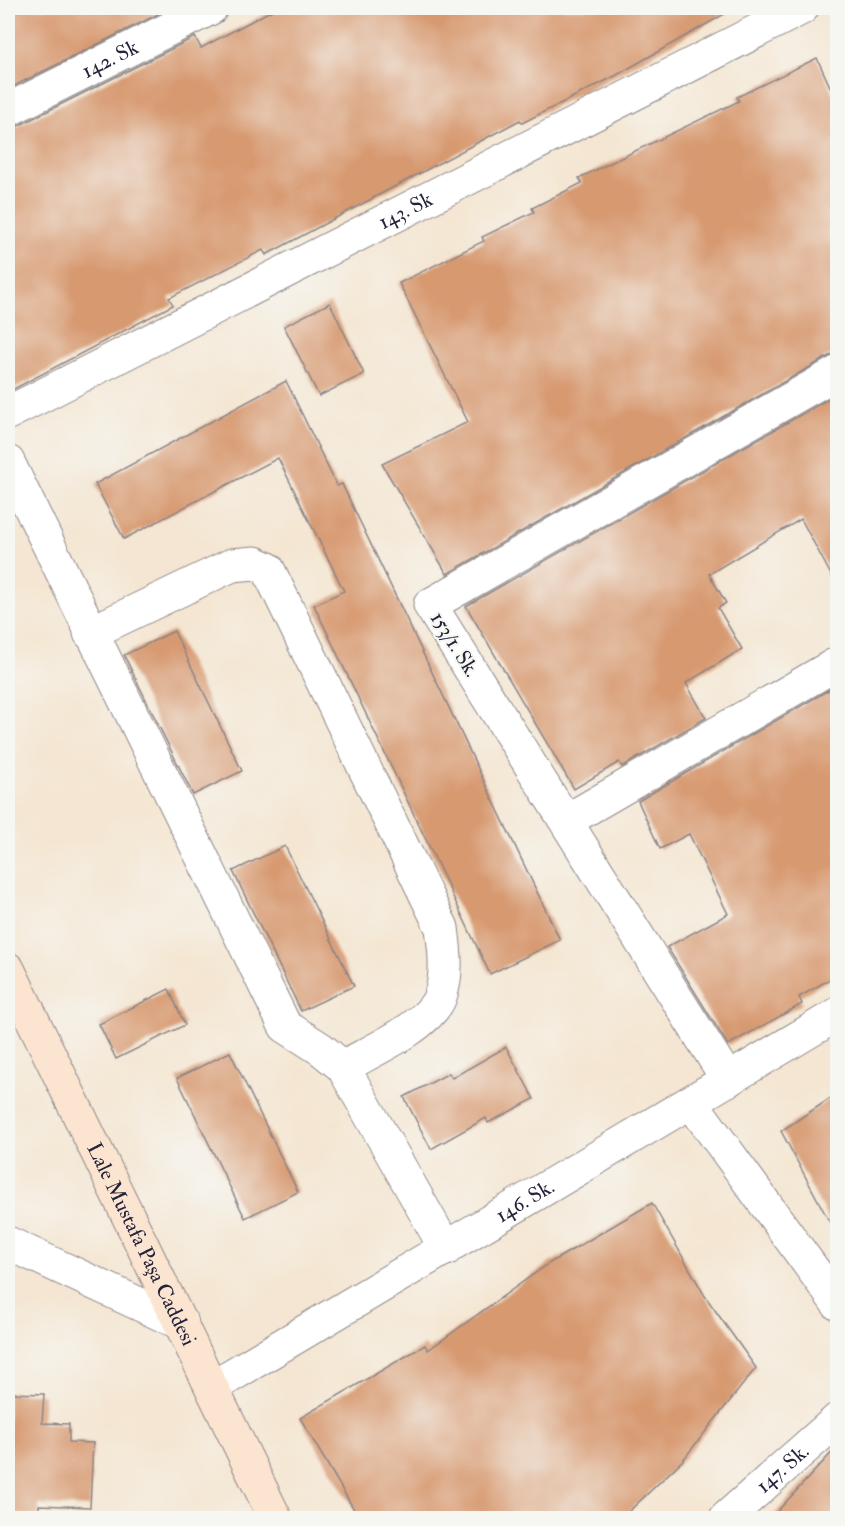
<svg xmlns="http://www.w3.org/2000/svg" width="845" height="1526" font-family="'IM FELL Double Pica',serif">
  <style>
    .building { fill: #d79970 }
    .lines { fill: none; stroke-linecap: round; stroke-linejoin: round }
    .street-casing { stroke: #8b8486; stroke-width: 35 }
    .secondary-casing { stroke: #8b8486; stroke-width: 35 }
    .street { stroke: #fff; stroke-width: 33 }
    .secondary { stroke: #fce5d0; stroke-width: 33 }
    .labels { text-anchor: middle; stroke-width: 4.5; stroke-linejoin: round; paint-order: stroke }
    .street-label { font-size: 21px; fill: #22223b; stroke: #f6f6f2 }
  </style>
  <rect width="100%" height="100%" fill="#f6f6f2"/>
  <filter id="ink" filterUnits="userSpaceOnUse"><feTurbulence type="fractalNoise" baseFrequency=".0167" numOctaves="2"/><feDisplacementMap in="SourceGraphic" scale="12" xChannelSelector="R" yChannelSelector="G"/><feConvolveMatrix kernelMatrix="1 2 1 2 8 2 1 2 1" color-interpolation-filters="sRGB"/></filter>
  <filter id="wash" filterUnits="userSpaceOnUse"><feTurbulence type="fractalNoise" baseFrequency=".008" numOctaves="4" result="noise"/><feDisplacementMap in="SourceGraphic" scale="24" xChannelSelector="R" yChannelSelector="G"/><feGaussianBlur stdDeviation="1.35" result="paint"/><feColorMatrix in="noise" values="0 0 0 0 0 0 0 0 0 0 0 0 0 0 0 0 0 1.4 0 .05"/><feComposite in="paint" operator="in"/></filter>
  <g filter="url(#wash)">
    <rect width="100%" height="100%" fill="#f4e6d2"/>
    <g id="blocks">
      <g class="building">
        <path d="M 8,8 L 170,8 L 8,89 Z"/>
        <path d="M 276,8 L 735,8 L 615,76 L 522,123 L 520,120 L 266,255 L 263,250 L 169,298 L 173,305 L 8,392 L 8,129 L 16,127 L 195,37 L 201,48 Z"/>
        <path d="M 817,58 L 837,102 L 837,353 L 829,356 L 447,574 L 382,464 L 468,422 L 399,283 L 484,241 L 482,237 L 534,212 L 532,208 L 582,183 L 579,178 L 739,101 L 737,97 Z"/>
        <path d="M 330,303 L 364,374 L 319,396 L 284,326 Z"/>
        <path d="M 286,381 L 337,486 L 342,484 L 560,940 L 490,974 L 314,605 L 344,591 L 278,458 L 124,539 L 95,484 Z"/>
        <path d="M 837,394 L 837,586 L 801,519 L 709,574 L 726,603 L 718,608 L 742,649 L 686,683 L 706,718 L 622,767 L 619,762 L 574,789 L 466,606 Z"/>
        <path d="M 174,631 L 242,771 L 193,795 L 124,655 Z"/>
        <path d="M 837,685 L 837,975 L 799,997 L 802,1004 L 728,1045 L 667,947 L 728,914 L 689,834 L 660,849 L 638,801 Z"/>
        <path d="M 285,846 L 354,986 L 301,1011 L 233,871 Z"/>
        <path d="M 169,989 L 185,1025 L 116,1059 L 99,1024 Z"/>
        <path d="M 506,1047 L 534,1099 L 488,1123 L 486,1118 L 431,1149 L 404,1097 L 449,1073 L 452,1078 Z"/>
        <path d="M 230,1052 L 298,1192 L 245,1218 L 177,1078 Z"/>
        <path d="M 837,1094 L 837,1236 L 781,1131 Z"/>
        <path d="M 652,1203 L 705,1296 L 756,1368 L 683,1460 L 622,1518 L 359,1518 L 300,1418 L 425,1345 L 428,1350 L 548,1264 Z"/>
        <path d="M 8,1393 L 44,1394 L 42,1423 L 69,1424 L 69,1442 L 93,1443 L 90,1507 L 39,1505 L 39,1516 L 8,1515 Z"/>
        <path d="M 837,1447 L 837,1518 L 771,1518 Z"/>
      </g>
    </g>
  </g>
  <g filter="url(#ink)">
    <use href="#blocks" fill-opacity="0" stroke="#8b8486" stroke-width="1.5"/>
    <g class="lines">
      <g class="street-casing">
        <g id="street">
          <path id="s1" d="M 8,110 L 211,8"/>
          <path id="s2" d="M 8,413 L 802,8"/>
          <path d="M 8,462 L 285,1026 L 321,1049 L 343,1067 L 446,1249"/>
          <path d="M 90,633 L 232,565 L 255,563 L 268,569 L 442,928 C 445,951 448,975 440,997 C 428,1027 371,1051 343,1067"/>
          <path d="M 566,821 L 838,663"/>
          <path d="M 728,1080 L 430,605 L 838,372"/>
          <path d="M 691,1102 L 838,1304"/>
          <path d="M 8,1243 L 182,1324"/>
          <path id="s3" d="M 212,1387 L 838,1014"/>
          <path id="s4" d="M 726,1518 L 838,1419"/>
        </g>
      </g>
      <g class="secondary-casing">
        <g id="secondary">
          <path id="s5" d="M 8,969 L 275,1518"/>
        </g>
      </g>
      <use href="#street" class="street"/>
      <use href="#secondary" class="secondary"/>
    </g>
  </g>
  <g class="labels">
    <g class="street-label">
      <text dy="7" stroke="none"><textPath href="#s1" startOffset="114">142. Sk</textPath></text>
      <text dy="7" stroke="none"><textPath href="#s2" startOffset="446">143. Sk</textPath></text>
      <text transform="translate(455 644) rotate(58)" y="7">153/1. Sk.</text>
      <text dy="7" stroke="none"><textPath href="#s3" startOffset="364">146. Sk.</textPath></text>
      <text dy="7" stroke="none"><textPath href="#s5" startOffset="306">Lale Mustafa Paşa Caddesi</textPath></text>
      <text dy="7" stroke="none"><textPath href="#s4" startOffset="75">147. Sk.</textPath></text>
    </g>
  </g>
  <rect width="845" height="1526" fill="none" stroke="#f6f6f2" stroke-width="30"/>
</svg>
